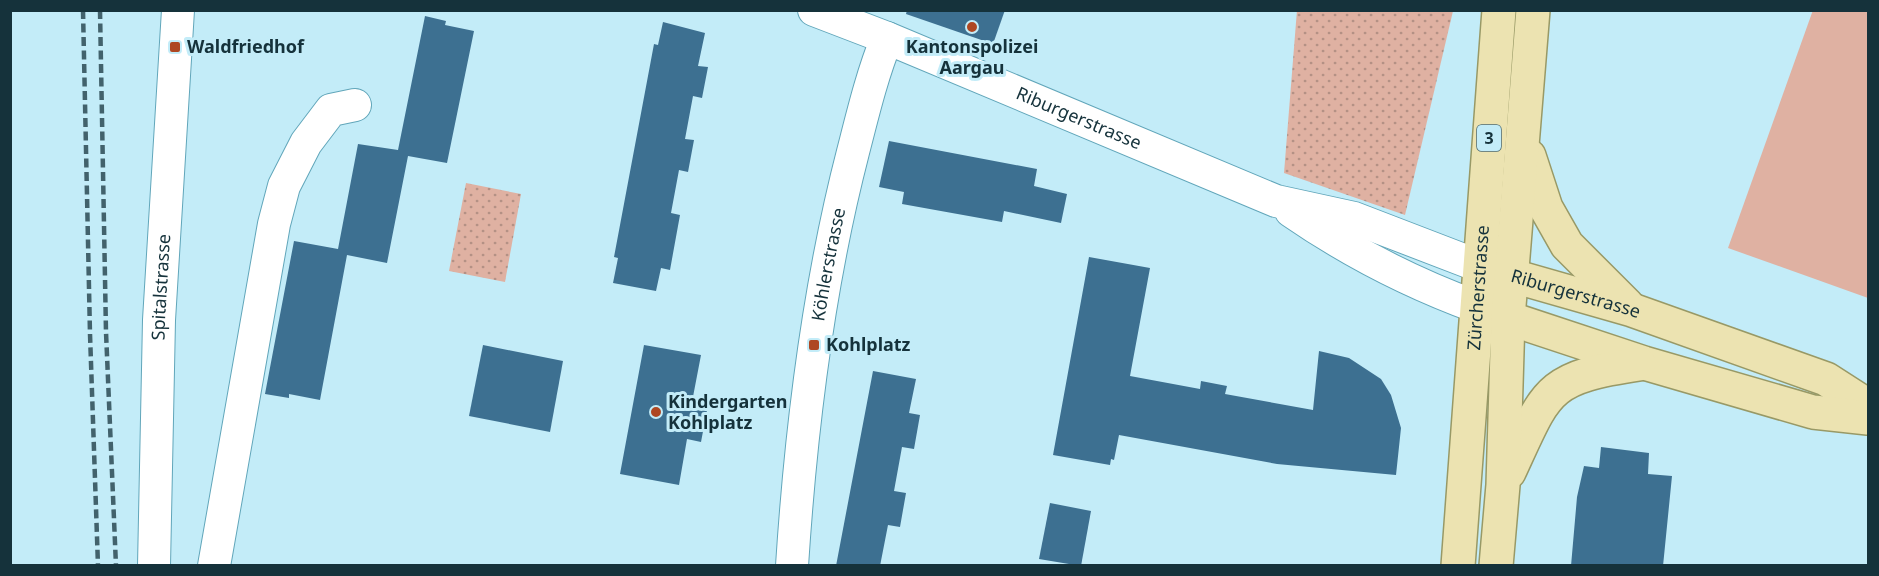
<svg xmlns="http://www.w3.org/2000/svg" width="1879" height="576" font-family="'Noto Sans',sans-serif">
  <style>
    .park { fill: url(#park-dots) }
    .pitch { fill: #dfb1a2 }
    .building { fill: #3d7091 }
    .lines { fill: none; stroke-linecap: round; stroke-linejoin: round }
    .minor-casing { stroke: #61a6ba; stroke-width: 34 }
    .major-casing { stroke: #989966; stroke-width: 36 }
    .minor { stroke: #fff; stroke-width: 32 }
    .major { stroke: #ece3b1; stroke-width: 33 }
    .rail { stroke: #42626c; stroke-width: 4.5; stroke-dasharray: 9 4.5; stroke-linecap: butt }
    .poi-dot { fill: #ae4722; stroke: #c3ecf8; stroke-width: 2 }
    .labels { text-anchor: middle; stroke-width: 6; stroke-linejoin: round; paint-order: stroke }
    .shield { fill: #c3ecf8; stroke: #496a74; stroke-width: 1.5 }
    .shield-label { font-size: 16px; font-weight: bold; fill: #15323b }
    .poi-label { font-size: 18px; font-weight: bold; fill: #15323b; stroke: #c3ecf8; text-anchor: start }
    .street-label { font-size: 18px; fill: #15323b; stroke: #c3ecf8 }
  </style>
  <defs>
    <pattern id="park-dots" width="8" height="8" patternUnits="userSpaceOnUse" patternTransform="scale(1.5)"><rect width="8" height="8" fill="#dfb1a2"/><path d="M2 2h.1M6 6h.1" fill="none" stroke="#b49185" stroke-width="1.8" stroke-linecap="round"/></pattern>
  </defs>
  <rect width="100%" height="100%" fill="#c3ecf8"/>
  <g class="park">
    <path d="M 1297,10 L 1453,11 L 1405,215 L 1284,173 Z"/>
    <path d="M 466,183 L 521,194 L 505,282 L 449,271 Z"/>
  </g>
  <path class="pitch" d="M 1813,10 L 1868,11 L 1868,298 L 1728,248 Z"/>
  <g class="building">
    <path d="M 907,10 L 1005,10 L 993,44 L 906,14 Z"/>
    <path d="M 425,16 L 446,21 L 445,25 L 474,31 L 447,163 L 408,156 L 387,263 L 347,255 L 320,400 L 289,394 L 289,398 L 265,394 L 294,241 L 338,249 L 358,144 L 398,150 Z"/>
    <path d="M 663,22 L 705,33 L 698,66 L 708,67 L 702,98 L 693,96 L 685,139 L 694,140 L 688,172 L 679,170 L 671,213 L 680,215 L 670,270 L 661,268 L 656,291 L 613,283 L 618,258 L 614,257 L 654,44 L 658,45 Z"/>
    <path d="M 889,141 L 1037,169 L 1034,186 L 1067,194 L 1061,223 L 1004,211 L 1002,222 L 902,204 L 904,192 L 879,187 Z"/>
    <path d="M 1089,257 L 1150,268 L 1130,376 L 1200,389 L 1201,381 L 1227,386 L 1225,394 L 1313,410 L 1319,351 L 1349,358 L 1381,379 L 1391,395 L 1401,428 L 1396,475 L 1277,464 L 1119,435 L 1114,460 L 1111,459 L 1110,465 L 1053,455 Z"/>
    <path d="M 483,345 L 563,361 L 550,432 L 469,416 Z"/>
    <path d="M 644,345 L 701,355 L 692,402 L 708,405 L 701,442 L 687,439 L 679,485 L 620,474 Z"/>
    <path d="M 873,371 L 916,379 L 909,413 L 920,415 L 914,449 L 902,447 L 894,491 L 906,493 L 900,527 L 888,525 L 880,566 L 836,566 Z"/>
    <path d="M 1601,447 L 1649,453 L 1648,474 L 1672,476 L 1663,566 L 1571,566 L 1577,497 L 1584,466 L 1599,468 Z"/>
    <path d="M 1050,503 L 1091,511 L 1081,566 L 1039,559 Z"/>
  </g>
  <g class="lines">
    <g class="minor-casing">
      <g id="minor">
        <path id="s1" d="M 814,10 L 887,38 L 1276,201 L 1354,218 L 1479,266"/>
        <path d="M 1291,211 C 1349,251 1411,283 1477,307"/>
        <path id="s2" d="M 154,566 L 159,320 L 178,10"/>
        <path d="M 214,566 L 274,224 L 284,186 L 306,143 L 331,110 L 355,105"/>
        <path id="s3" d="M 792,566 C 801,426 818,287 853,152 C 863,113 872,75 887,38"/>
      </g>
    </g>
    <g class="major-casing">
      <g id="major">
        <path d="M 1529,156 L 1546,208 L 1567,245 L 1627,305"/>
        <path id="s4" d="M 1492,270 L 1632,310 L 1826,379 L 1868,406"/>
        <path d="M 1490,312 L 1644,363 L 1813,412 L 1868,418"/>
        <path d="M 1509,472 C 1547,390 1545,378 1639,364"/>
        <path id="s5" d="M 1458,566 L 1499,10"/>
        <path d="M 1496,566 L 1503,485 L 1508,318 L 1533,10"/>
      </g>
    </g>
    <use href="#minor" class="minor"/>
    <use href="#major" class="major"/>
    <g class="rail">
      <path d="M 83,10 L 90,334 L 98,566"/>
      <path d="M 100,10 L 106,332 L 116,566"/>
    </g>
  </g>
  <g class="poi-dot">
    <circle cx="972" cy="27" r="6"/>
    <rect x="169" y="41" width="12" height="12" rx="3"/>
    <rect x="808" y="339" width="12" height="12" rx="3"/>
    <circle cx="656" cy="412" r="6"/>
  </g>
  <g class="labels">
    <rect class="shield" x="1477" y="125" width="24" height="26" rx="4.5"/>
    <g class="shield-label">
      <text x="1489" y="144">3</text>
    </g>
    <g class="poi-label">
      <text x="187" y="53">Waldfriedhof</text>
      <text x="972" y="53" text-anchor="middle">Kantonspolizei<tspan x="972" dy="21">Aargau</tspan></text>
      <text x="826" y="351">Kohlplatz</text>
      <text x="668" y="408">Kindergarten<tspan x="668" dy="21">Kohlplatz</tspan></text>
    </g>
    <g class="street-label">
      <text dy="6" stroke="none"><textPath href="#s1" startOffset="286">Riburgerstrasse</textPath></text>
      <text dy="6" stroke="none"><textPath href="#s3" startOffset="304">Köhlerstrasse</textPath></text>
      <text dy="6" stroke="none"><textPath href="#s2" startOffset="279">Spitalstrasse</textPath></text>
      <text dy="6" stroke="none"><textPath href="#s5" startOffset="279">Zürcherstrasse</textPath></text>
      <text dy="6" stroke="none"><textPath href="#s4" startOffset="87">Riburgerstrasse</textPath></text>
    </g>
  </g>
  <rect width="1879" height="576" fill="none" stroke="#15323b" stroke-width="24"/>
</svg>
